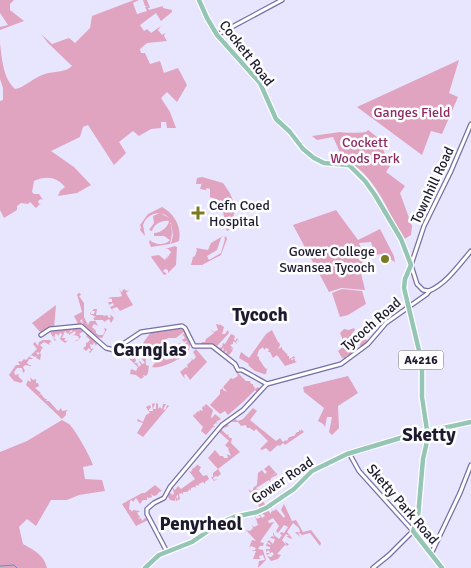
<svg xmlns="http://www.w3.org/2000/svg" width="471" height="568" font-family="Signika,sans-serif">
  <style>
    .green { fill: #e0a3c0 }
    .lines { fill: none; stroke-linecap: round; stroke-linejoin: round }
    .stream { stroke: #31a6d4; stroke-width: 1 }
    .tertiary-casing { stroke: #766fa4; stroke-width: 5.5 }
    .primary-casing { stroke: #fff; stroke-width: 7 }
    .tertiary { stroke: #fff; stroke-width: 3 }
    .primary { stroke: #94c5b5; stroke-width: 4.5 }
    .poi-dot { fill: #7a7a22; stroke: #fff; stroke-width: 2 }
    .labels { text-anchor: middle; stroke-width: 5; stroke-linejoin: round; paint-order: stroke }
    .shield { fill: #fff; stroke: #625f6e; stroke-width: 1 }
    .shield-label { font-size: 12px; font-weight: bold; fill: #1e1b30 }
    .street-label { font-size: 14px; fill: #1e1b30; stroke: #fff }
    .park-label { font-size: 14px; fill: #902964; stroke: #fff }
    .poi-label { font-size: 14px; fill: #1e1b30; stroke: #fff; text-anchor: start }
    .district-label { font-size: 19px; font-weight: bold; fill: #1e1b30; stroke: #fff }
  </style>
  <rect width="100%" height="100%" fill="#e8e6fe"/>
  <g class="green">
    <path d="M 0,0 L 14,0 L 10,4 L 10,10 L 24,21 L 0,30 L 0,27 L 8,25 L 0,13 Z"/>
    <path d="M 134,0 L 139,0 L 133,3 L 137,14 L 147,11 L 145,7 L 148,7 L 145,6 L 143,0 L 147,0 L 150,8 L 148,8 L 149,10 L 163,6 L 163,8 L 172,10 L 172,12 L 161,21 L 156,13 L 140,25 L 144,31 L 147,29 L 151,33 L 161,26 L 158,30 L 162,35 L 165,33 L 164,36 L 167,41 L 147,43 L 140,49 L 141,53 L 145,53 L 150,64 L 160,61 L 164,73 L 178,68 L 187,85 L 177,102 L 167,92 L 161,98 L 170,112 L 176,128 L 167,128 L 166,122 L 161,122 L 161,128 L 151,129 L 139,136 L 133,131 L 119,142 L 126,153 L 114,165 L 88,125 L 83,127 L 80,137 L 51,151 L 74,167 L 91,185 L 77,193 L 58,196 L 60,191 L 65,187 C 56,176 46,176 34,181 L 32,192 L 34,194 L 39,194 L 43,200 L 41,199 L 38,201 L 39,204 L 41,203 L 36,208 L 30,202 L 28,204 L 21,203 L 17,206 L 17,210 L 4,218 L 0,210 L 0,101 L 3,100 L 3,88 L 0,79 L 0,43 C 2,59 3,78 15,89 C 24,88 34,77 45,74 C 54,71 65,73 72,66 L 48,43 L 41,34 L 52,44 L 69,38 L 75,43 L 90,28 L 92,16 Z"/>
    <path d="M 459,60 L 449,93 L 458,97 L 442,134 L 431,131 L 422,155 L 357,107 Z"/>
    <path d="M 368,130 L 377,137 L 387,158 L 392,163 L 386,172 L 405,186 L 400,193 L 412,226 L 411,235 L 403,240 C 388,211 375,173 343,159 L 333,137 L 317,140 L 312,136 L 340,132 C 343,133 361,133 366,132 Z"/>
    <path d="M 202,177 L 223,183 C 236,200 238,212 228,231 L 226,230 L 228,222 L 227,221 L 223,230 L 225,222 L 222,206 L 220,206 L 220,201 L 210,197 L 210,189 L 207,188 L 206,190 L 200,189 L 202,182 L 201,184 L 196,184 L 197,178 Z"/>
    <path d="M 162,207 C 175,214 182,228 179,241 L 171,244 L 173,235 L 171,223 L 169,224 L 171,224 L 172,234 L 170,244 L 151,247 L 149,242 L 150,240 L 152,242 C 158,245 166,245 170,240 L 164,236 L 154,236 L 154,233 C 161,233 168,227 169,221 C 162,220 154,224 152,231 L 149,230 L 154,223 L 153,216 L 160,213 L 169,218 C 160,209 147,214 143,225 L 145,236 L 140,230 L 141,227 L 140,225 L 148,214 Z"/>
    <path d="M 336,210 L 358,240 L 380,229 L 394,256 L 395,262 L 381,254 L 375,255 L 371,242 L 359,243 L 364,258 L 360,269 L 365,290 L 341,288 L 329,292 L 293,225 Z"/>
    <path d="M 223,236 L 221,238 L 217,250 L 207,256 L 209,260 L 221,253 L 225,239 L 224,238 L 226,236 L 227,239 L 221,255 L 202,265 L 191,265 L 193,257 L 195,256 L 197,250 L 196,248 L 208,250 L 211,243 Z"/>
    <path d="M 175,246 L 177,247 L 176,265 L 168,273 L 168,270 L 165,269 L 163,271 L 167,274 L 164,275 L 151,257 L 152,256 L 159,255 L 165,260 L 168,254 L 166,260 L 171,252 L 168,249 L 165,249 Z"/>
    <path d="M 119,288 L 121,292 L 123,291 L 122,289 L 123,290 L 127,288 L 125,289 L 126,291 L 129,290 L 126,293 L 133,305 L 120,311 L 117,307 L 114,308 L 115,310 L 114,308 L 112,309 L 116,315 L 110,307 L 114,305 L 113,303 L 109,305 L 108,302 L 112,302 L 112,299 L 108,298 C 113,296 116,298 122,296 Z"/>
    <path d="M 342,289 L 362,291 L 366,304 L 348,315 L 340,317 L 332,293 Z"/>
    <path d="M 80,293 L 81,295 L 79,296 L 84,303 L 84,317 L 88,325 L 90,321 L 95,321 L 93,318 L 96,317 L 90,314 L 91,312 L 91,314 L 94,314 L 95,311 L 92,311 L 94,309 L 97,309 L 96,315 L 103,315 L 104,316 L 107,315 L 109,318 L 111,317 L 110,314 L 114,318 L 111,323 L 109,319 L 104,322 L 103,320 L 95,320 L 98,326 L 94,324 L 92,327 L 96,331 L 96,333 L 99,335 L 103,335 L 105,331 L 104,328 L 107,329 L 102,338 L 96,337 L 83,325 L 82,319 L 80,321 L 82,323 L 78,324 L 74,316 L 82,312 L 77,294 Z"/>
    <path d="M 56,305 L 54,328 L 41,333 L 32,323 Z"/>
    <path d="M 216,324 L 221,325 L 224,327 L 222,334 L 225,334 L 228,330 L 229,333 L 217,346 L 219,348 L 222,347 L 223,343 L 225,344 L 231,334 L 235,336 L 234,339 L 235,341 L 237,338 L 238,339 L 237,340 L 239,341 L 239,342 L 237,340 L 236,342 L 237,344 L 233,341 L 233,344 L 230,345 L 234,349 L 230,348 L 233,350 L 229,355 L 226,354 L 227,350 L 224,353 L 223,352 L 224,347 L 221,351 L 212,344 L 201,344 L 202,342 L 205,342 L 206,339 L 214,333 L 210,329 L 214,332 L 218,330 Z"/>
    <path d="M 80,327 L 87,331 L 97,343 L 96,346 L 94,342 L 93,345 L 90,344 L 91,349 L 94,348 L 90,353 L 89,352 L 91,350 L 89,348 L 86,351 L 83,348 L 86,346 L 86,342 L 87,343 L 90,340 L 88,338 L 86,340 L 88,338 L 86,336 L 87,335 L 84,331 L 79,334 L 81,337 L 77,341 L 75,341 L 79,339 L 78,336 L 74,335 L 71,337 L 76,333 L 75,331 L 69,335 L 69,333 L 73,331 L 71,330 L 68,334 L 65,331 L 62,338 L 66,338 L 64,340 L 66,341 L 68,340 L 65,343 L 60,339 L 62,334 L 60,333 L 58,336 L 57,334 L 55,334 L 55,337 L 52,336 L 56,340 L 55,341 L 50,332 L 52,330 Z"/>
    <path d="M 177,327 L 183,328 L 185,331 L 176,338 L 168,338 L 154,349 L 150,344 L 146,346 L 147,343 L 145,344 L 146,365 L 149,366 L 148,373 L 146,376 L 143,375 L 144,377 L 142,378 L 141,379 L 136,375 L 130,374 L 131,369 L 136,371 L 138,367 L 126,356 L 131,359 L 135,357 L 136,361 L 134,363 L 137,363 L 139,367 L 141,365 L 139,362 L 140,361 L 142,364 L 145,363 L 142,359 L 144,357 L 143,343 L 151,332 L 167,330 Z"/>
    <path d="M 354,328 L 355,330 C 352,333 347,341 348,346 L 357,339 L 356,336 L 358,340 L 364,338 L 361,331 L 368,342 L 352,354 L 361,347 L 357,340 L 347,348 L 351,351 L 351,355 L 346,356 L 345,359 L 343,357 L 344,359 L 342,358 L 338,351 L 345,345 L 340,333 L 344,329 L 349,330 Z"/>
    <path d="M 272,330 L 278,342 L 276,343 L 279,342 L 280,345 L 278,349 L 282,347 L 282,349 L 288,355 L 287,356 L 289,356 L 289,359 L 294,356 L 295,358 L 293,359 L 292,357 L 291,360 L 295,359 L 295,361 L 297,362 L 285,366 L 277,355 L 273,358 L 270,352 L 268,352 L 269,349 L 266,348 L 264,350 L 262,344 L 263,347 L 259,350 L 257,356 L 259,357 L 259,359 L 265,368 L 267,369 L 266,374 L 264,374 L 255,371 L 248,365 L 249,364 L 239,358 L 241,352 L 249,358 L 266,334 Z"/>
    <path d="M 185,332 L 190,344 L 189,350 L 187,350 L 189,350 C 184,358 160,370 152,367 L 156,361 L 154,359 L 151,361 L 150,357 L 153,355 L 157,360 L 162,356 L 166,360 L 170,359 L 182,351 L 177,347 L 179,343 L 183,345 L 186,343 L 187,341 L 184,342 L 182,340 L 185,338 L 183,335 L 179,339 Z"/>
    <path d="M 43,340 L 50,340 L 53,345 L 51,342 L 49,343 L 50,345 L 44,342 L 40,345 L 44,349 L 42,348 L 40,353 L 36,352 L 38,355 L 40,353 L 41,355 L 40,360 L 36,358 L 37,356 L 35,357 L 31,355 L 30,357 L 33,359 L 29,359 L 27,363 L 29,365 L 31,365 L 31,366 L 25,365 L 23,367 L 25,371 L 23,373 L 22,368 L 17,368 L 14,372 L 15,375 L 19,374 L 18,376 L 23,381 L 21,383 L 14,381 L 9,375 L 16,365 L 20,365 L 18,362 L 20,361 L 21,362 L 24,359 L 26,360 L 37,349 L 33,344 L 35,342 L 38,346 L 39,342 Z"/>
    <path d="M 196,349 L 207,362 L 190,380 L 186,374 L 184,375 L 185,379 L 180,372 L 186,367 L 188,368 L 187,365 L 192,360 L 191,358 L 193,360 L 196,357 L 193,352 Z"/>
    <path d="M 236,372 L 240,372 L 238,373 L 246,381 L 250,381 L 251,384 L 253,384 L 253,386 L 254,386 L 255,389 L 258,387 L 260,389 L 257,392 L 255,390 L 243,402 L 228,415 L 225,411 L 220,414 L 210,405 L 220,394 L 220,390 L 223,388 L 223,390 L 227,392 L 223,387 L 231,378 L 233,379 L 238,376 Z"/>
    <path d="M 348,376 L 358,393 L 338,406 L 339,428 L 332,435 L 329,432 L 332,417 L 327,417 L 325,427 L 323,424 L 318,421 L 324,408 L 304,392 L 303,387 Z"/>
    <path d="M 30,377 L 33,380 L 36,379 L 36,383 L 38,383 L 39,386 L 35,388 L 41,393 L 38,396 L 41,394 L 45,399 L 47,399 L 46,401 L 49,401 L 58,411 L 61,408 L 62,411 L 68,410 L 66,412 L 66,415 L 62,419 L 26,385 L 28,380 L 30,382 L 31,381 Z"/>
    <path d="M 156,403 L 158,404 L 158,409 L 160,407 L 162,409 L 163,404 L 166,404 L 163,410 L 166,409 L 167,405 L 169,406 L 143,437 L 137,433 L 143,423 L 137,421 L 138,419 L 143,422 L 146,415 L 150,413 L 146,407 L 150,405 L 151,408 L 149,409 L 149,411 L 153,411 L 152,404 L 155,403 L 153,409 L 156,409 Z"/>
    <path d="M 206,404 L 213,410 L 211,417 L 212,418 L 215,414 L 221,419 L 216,422 L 218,424 L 216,423 L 213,425 L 215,427 L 213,427 L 206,435 L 201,431 L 203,427 L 193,416 L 194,414 L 197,416 L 195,414 L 198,411 L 200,413 L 199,411 L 200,410 L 203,411 L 202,408 L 203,406 L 206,408 L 204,406 Z"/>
    <path d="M 253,408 L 257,411 L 250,420 L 276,441 L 280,438 L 283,442 L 286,440 L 287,441 L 289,437 L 292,437 L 291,436 L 294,436 L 297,432 L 299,432 L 299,430 L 301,431 L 301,429 L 304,432 L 285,445 L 283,443 L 280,446 L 278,445 L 270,452 L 266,448 L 262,450 L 260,449 L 268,441 L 256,429 L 254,431 L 250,428 L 247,428 L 246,425 L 241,426 L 238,422 L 232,422 L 235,419 L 238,421 L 243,419 Z"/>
    <path d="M 62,420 C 62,420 69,424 69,424 C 75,429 91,458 93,465 L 83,467 L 85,479 L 102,480 L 105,491 L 79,495 L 67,500 L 51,500 L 36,526 L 27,519 L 19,527 L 23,544 C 34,550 44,555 47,568 L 0,568 L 0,452 L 27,441 Z"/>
    <path d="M 226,423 L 229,426 L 221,429 L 227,435 L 229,434 L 228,436 L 230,438 L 232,438 L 231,443 L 240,452 L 218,469 L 221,474 L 217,477 L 215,474 L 216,476 L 213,478 L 214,480 L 218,479 L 214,481 L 211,477 L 213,477 L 213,473 L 218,469 L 208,458 L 215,450 L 220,456 L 223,456 L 224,458 L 228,458 L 227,454 L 231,456 L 228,449 L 230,447 L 228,448 L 225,445 L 229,441 L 218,431 Z"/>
    <path d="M 196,464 L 201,467 L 199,471 L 203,476 L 207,475 L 211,483 L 209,479 L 205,482 L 205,484 L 203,482 L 199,484 L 199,486 L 198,485 L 195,486 L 196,488 L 194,487 L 191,488 L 191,491 L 190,489 L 187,492 L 183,492 L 183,495 L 182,493 L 179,494 L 180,499 L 178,500 L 178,495 L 176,496 L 178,500 L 176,501 L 175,497 L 175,501 L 170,500 L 168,497 L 168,492 L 173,495 L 174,493 L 173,489 L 170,490 L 172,487 L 175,490 L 178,486 L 181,489 L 195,479 L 189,471 L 191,472 L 193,468 L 194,468 L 197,465 Z"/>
    <path d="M 269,465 L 276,473 L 269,477 L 277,473 L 277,475 L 271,478 L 270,482 L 269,480 L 256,488 L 258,490 L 264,487 L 258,491 L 260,494 L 259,495 L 266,506 L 260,508 L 248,489 L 251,491 L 253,490 L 253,488 L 257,485 L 258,473 L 262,470 L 265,474 L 267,472 L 264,469 Z"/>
    <path d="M 155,485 L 162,491 L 159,492 L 157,495 L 154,496 L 151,494 L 152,497 L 149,498 L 147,497 L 147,500 L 143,500 L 140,504 L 136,498 L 133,502 L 132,500 L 130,501 L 129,510 L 130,509 L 132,512 L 133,510 L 140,511 L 137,513 L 140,517 L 138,519 L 141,518 L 142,521 L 145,518 L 148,520 L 136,526 L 122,504 L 142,493 L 145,493 Z"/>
    <path d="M 284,504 L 292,521 L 296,520 L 303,532 L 311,530 L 321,543 L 320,546 L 310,533 L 302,535 L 298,532 L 300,537 L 295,532 L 300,532 L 299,528 L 293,523 L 287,532 L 292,538 L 291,539 L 286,536 L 289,536 L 286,534 L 282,540 L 287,546 L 285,542 L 289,544 L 287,546 L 285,545 L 277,554 L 281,555 L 278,559 L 271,561 L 267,556 L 271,557 L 274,554 L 272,552 L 267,555 L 266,553 L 270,553 L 269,550 L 266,552 L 266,549 L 270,549 L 270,547 L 266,546 L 267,543 L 270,545 L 271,544 L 267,542 L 269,540 L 273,544 L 275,539 L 270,538 L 272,536 L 274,537 L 273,534 L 274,532 L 274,535 L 279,539 L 282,535 L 280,534 L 281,532 L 284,533 L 288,527 L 284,525 L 278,533 L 276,531 L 279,526 L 273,518 L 268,521 L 269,523 L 274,522 L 260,542 L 264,543 L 263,546 L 260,546 L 258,549 L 263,550 L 266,560 L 258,568 L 259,561 L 265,560 L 263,555 L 259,556 L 260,559 L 253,559 L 256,551 L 251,551 L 255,550 L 256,548 L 251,546 L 249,548 L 252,540 L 256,541 L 246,530 L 250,531 L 253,528 L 252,525 L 254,527 L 258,525 L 255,516 L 257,519 L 261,517 L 257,514 L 259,513 L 262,518 L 265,516 L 261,512 L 267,509 L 271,514 L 271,512 L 273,511 L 271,509 L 274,511 L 276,509 L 284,518 L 285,516 L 281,510 Z"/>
  </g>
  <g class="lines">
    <path class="stream" d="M 0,566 L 14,565 L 17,568"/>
    <g class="tertiary-casing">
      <g id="tertiary">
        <path d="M 217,35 L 282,0"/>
        <path d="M 429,291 L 423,290 L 417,284 L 411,265 L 424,226 L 451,171 L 471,124"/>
        <path d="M 429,291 C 446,284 459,265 471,251"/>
        <path d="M 41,335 L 50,329 L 81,326 L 106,348 L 114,350 L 141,332 L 182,326 L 185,328 L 194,346 L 212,346 L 235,364 L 238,370 L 242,370 L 267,384"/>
        <path d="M 349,453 L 359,471 L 413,531 L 389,555 L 373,568"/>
        <path d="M 167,552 L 147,514 L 147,509 L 154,503 L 164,498 L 170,487 L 222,425 L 243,410 L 267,384 L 341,364 L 368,344 L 386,323 L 427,294 L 429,291"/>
        <path d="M 431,554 L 460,493 L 471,465"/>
      </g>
    </g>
    <g class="primary-casing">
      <g id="primary">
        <path d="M 199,0 L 207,18 L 217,35 L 260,83 L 276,119 L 290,132 L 303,149 L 314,158 L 324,163 L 349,165 L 365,181 L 375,195 L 401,239 L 411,265 L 405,279 L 404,288 L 422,363 L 422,397 L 428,437 L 423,459 L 418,517 L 413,531 L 442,568"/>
        <path d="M 145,568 L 159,555 L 192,542 L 220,523 L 234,517 L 257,512 L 266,508 L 294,489 L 312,471 L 347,454 L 407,436 L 471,422"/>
      </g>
    </g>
    <use href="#tertiary" class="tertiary"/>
    <use href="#primary" class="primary"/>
  </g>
  <g class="poi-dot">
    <path d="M195.5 205.5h5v5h5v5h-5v5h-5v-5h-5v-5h5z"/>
    <circle cx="385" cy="259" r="5"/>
  </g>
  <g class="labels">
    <rect class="shield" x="398.5" y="350.5" width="45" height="19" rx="4"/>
    <g class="shield-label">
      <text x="421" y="364">A4216</text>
    </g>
    <g class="street-label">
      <text transform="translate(247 53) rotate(52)" y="5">Cockett Road</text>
      <text transform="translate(432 185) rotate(-65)" y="5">Townhill Road</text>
      <text transform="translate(371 324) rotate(-41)" y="5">Tycoch Road</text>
      <text transform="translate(282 480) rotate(-34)" y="5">Gower Road</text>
      <text transform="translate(403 504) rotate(49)" y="5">Sketty Park Road</text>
    </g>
    <g class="park-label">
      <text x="412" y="117">Ganges Field</text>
      <text x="365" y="147">Cockett<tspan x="365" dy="16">Woods Park</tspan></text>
    </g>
    <g class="poi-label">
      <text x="209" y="210">Cefn Coed<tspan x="209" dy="16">Hospital</tspan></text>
      <text x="375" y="256" text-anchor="end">Gower College<tspan x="375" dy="16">Swansea Tycoch</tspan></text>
    </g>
    <g class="district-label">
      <text x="260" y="321">Tycoch</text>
      <text x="150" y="356">Carnglas</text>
      <text x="429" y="441">Sketty</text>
      <text x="201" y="530">Penyrheol</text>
    </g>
  </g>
</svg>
